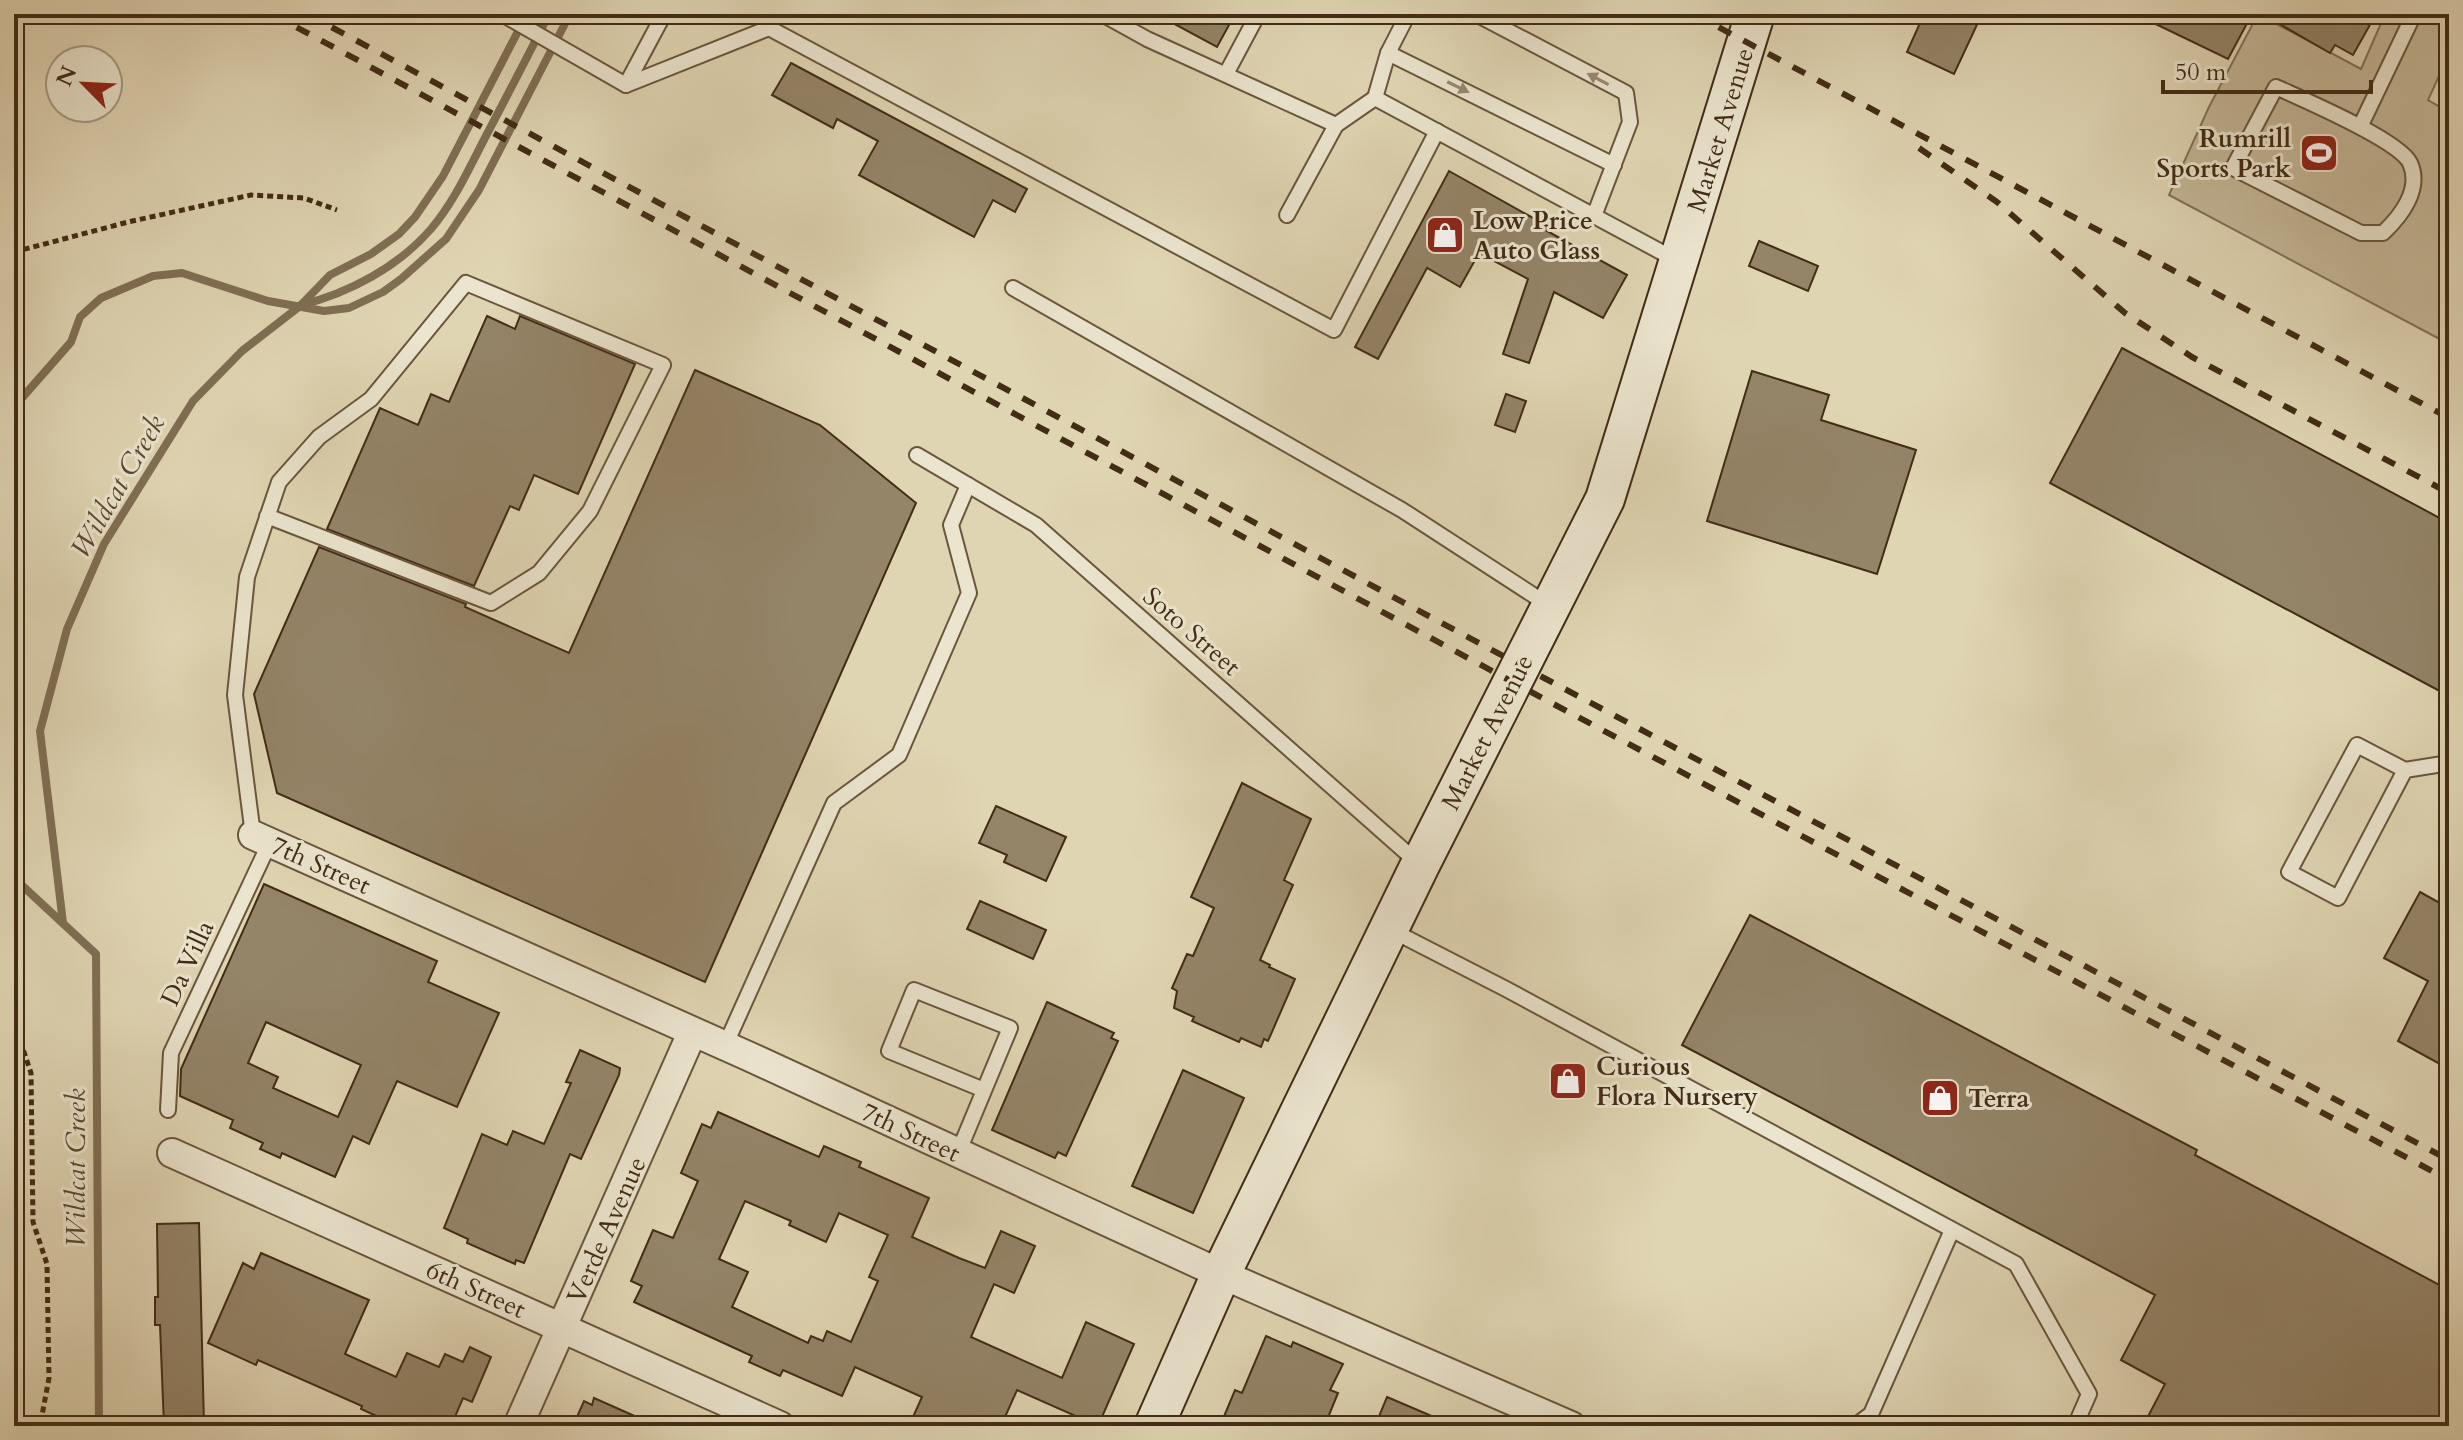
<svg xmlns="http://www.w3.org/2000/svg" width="2463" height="1440" font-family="Cardo,serif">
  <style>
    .green { fill: #c5b898; stroke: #847257; stroke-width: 2 }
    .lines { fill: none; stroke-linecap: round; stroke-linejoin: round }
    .stream { stroke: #806f54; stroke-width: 8 }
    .building { fill: #948468; stroke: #422c16; stroke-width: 2; fill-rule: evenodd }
    .lane-casing { stroke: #6a563d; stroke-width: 18 }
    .street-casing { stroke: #6a563d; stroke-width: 32 }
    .secondary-casing { stroke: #422c16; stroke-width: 42 }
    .path { stroke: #422c16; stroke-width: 5; stroke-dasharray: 6 4; stroke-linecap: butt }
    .lane { stroke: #ebe4ce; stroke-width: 14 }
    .street { stroke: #ebe4ce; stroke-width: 28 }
    .secondary { stroke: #ebe4ce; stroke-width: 38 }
    .rail { stroke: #422c16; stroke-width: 6; stroke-dasharray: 14 14; stroke-linecap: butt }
    .oneway { fill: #968872 }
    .labels { text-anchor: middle; stroke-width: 6; stroke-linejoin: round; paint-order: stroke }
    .street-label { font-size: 26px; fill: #422c16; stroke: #ebe4ce }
    .poi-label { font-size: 26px; font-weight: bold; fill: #422c16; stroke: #ebe4ce; text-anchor: start }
    .water-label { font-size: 28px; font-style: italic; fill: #5c4830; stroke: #ebe4ce }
  </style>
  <rect width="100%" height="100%" fill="#e0d5b3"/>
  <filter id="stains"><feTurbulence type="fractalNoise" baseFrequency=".0025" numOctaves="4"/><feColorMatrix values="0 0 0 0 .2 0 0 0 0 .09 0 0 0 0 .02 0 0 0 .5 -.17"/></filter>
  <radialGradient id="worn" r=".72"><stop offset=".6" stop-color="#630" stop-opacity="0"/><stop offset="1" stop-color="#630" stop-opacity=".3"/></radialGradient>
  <path class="green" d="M 2258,14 L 2361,69 L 2385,14 L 2449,14 L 2449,54 L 2428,100 L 2449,112 L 2449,344 L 2169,195 L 2209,107 Z"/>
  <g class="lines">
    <g class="stream">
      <path d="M 301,305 C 349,293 398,267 431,229 C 455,201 470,166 487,134 C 508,94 529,54 549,14"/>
      <path d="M 14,407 L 71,342 L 80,317 L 101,298 L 153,276 L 182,273 L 268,301 L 324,311 L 349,308 L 383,292 L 401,279 L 446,239 L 479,190 L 570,14"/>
      <path d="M 14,878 L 96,954 L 99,1426"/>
      <path d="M 63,923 L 40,731 L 67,629 L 104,544 L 193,401 L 242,351 L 300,306 L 330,275 L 371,254 L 399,234 L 415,217 L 443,176 L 527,14"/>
    </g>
  </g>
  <g class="building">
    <path d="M 1156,14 L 1235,14 L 1217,47 Z"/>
    <path d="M 1924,14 L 1982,14 L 1954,74 L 1907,52 Z"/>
    <path d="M 2135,14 L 2252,14 L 2228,59 Z"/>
    <path d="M 2262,14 L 2376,14 L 2353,55 L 2335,45 L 2330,53 Z"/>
    <path d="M 791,63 L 1027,189 L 1015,212 L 993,200 L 974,237 L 859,175 L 878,141 L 837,119 L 833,128 L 772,95 Z"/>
    <path d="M 1449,171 L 1549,227 L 1547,231 L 1627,275 L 1603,318 L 1554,292 L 1529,363 L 1503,354 L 1528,279 L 1479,253 L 1460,287 L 1427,268 L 1378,359 L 1355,347 Z"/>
    <path d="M 1759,241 L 1818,266 L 1808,291 L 1749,266 Z"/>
    <path d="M 487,316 L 515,329 L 520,316 L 635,364 L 578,494 L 534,475 L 519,510 L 510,506 L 474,586 L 327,529 L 380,408 L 418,425 L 431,394 L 449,402 Z"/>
    <path d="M 2122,348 L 2449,523 L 2449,696 L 2050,483 Z"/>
    <path d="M 695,370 L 820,425 L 916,503 L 705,982 L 277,793 L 254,694 L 319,547 L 466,604 L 465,607 L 569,653 Z"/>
    <path d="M 1752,371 L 1829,395 L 1821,420 L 1916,450 L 1877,574 L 1707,521 Z"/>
    <path d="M 1506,394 L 1526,401 L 1515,432 L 1495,425 Z"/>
    <path d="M 1242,783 L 1311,819 L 1284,880 L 1293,885 L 1260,960 L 1270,965 L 1269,967 L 1295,979 L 1268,1041 L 1264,1039 L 1261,1047 L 1241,1038 L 1239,1042 L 1192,1021 L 1194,1017 L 1174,1008 L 1177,991 L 1172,988 L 1187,954 L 1193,956 L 1214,908 L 1191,897 Z"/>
    <path d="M 996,806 L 1066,837 L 1046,881 L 1004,862 L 1007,855 L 979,843 Z"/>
    <path d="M 264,884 L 437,961 L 428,982 L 499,1013 L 457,1107 L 397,1081 L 369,1144 L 353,1136 L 335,1177 L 282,1153 L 280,1158 L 260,1149 L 263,1143 L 230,1128 L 233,1120 L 180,1096 L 181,1069 ZM 266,1022 L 361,1065 L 338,1117 L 273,1088 L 278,1077 L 248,1063 Z"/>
    <path d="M 2420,892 L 2449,908 L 2449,1069 L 2398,1041 L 2428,981 L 2384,958 Z"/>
    <path d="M 980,901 L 1046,930 L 1033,959 L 967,929 Z"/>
    <path d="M 1750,915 L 2197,1150 L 2195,1155 L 2449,1290 L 2449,1426 L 2143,1426 L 2165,1384 L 2121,1360 L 2155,1295 L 1682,1045 Z"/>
    <path d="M 1047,1002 L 1114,1033 L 1111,1038 L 1118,1041 L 1066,1156 L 1058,1152 L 1055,1158 L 992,1130 Z"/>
    <path d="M 580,1050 L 620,1068 L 619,1075 L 581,1159 L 570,1154 L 524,1263 L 516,1260 L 515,1264 L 467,1243 L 468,1239 L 444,1228 L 482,1134 L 507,1145 L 513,1131 L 544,1144 L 571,1083 L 566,1082 Z"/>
    <path d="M 1183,1070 L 1244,1098 L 1193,1213 L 1132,1186 Z"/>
    <path d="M 718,1112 L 819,1157 L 824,1146 L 861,1162 L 859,1167 L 929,1198 L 912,1237 L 959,1258 L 985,1268 L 1001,1231 L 1035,1246 L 1014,1293 L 994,1284 L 971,1337 L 1062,1378 L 1086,1322 L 1134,1344 L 1098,1426 L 1017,1390 L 1001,1426 L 909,1426 L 922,1397 L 855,1367 L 842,1396 L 783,1370 L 780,1376 L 749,1362 L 752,1356 L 634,1302 L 642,1286 L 631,1281 L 653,1230 L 673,1238 L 698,1181 L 681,1173 L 702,1124 L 711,1128 ZM 745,1201 L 791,1221 L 789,1225 L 826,1242 L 839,1213 L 888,1235 L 869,1277 L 878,1281 L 851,1342 L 827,1331 L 823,1341 L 811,1336 L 808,1343 L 732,1307 L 748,1272 L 719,1259 Z"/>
    <path d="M 199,1223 L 204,1426 L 164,1426 L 160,1325 L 155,1325 L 155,1297 L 158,1297 L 157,1224 Z"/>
    <path d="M 261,1253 L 369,1300 L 345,1354 L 396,1377 L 407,1353 L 439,1367 L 445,1354 L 463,1362 L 470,1347 L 491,1357 L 472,1402 L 463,1398 L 451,1426 L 398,1426 L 361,1409 L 362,1406 L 258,1360 L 256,1365 L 208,1343 L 243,1263 L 254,1269 Z"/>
    <path d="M 1266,1336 L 1291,1347 L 1293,1342 L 1343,1364 L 1330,1390 L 1338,1393 L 1325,1425 L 1304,1416 L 1299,1426 L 1220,1426 L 1235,1390 L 1242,1393 Z"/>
    <path d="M 1387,1397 L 1455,1426 L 1375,1426 Z"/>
    <path d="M 594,1398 L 657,1426 L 573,1426 L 584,1401 L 592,1405 Z"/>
  </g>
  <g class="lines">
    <g class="lane-casing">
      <g id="lane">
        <path d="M 502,14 L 626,85 L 769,28 L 1334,330 L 1437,131"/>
        <path d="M 1102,14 L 1147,39 L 1336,125 L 1375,98 L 1676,260"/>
        <path d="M 1476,14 L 1626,93 L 1630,122 L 1594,216"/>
        <path d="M 1388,53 L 1614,165"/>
        <path d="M 1226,74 L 1258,14"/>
        <path d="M 626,85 L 664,14"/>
        <path d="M 2276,87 C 2302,99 2399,140 2410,163 C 2422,189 2401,216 2383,233 L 2361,233 L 2233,168 Z"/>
        <path d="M 1375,98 L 1388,53 L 1408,14"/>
        <path d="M 2360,127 L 2414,14"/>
        <path d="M 1287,215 L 1336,125"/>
        <path d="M 1013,288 L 1402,510 L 1550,606"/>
        <path d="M 917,455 L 1036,525 L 1417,862"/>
        <path d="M 2405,770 L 2338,898 L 2289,872 L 2357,745 L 2405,770 L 2449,763"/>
        <path d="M 253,835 L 235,695 L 247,577 L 279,482 L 319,437 L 371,399 L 466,283 L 663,365 L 590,511 L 539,573 L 491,603 L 267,516"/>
        <path d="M 1389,929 L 1506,989 L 2016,1264 L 2089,1394 L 2075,1426"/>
        <path d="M 725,1046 L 834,803 L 899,755 L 969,593 L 951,525 L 968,485"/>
        <path d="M 168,1110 L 171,1053 L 270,842"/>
        <path d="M 958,1153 L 1010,1028 L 914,990 L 889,1051 L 984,1090"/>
        <path d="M 1855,1426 L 1871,1414 L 1952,1230"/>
      </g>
    </g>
    <g class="street-casing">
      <g id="street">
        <path d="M 253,835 L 748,1056 L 1221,1274 L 1571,1426"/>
        <path d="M 172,1153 L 780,1426"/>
        <path d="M 518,1426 L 692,1033"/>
      </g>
    </g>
    <g class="secondary-casing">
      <path id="secondary" d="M 1154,1426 L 1221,1274 L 1420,865 L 1605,499 L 1755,14"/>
    </g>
    <g class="path">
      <path d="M 14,252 L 128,222 L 251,195 L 304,198 L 337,210"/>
      <path d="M 14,1033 L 23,1049 L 31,1073 L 33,1222 L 47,1264 L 49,1378 L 40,1426"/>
    </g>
    <use href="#lane" class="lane"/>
    <use href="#street" class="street"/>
    <use href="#secondary" class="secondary"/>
    <g class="rail">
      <path d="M 272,14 L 1546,700 L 2449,1180"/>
      <path d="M 307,14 L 1546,679 L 2449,1160"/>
      <path d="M 1694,14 L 2449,418"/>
      <path d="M 1919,148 L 1997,202 L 2125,313 L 2192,357 L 2449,493"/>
    </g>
  </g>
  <defs><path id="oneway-solid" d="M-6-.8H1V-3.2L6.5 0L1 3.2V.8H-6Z" transform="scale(2)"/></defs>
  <g class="oneway">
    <use href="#oneway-solid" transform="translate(1598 79) rotate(-152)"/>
    <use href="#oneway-solid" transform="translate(1458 87) rotate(26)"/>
  </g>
  <defs>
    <g id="stadium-square" transform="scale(2)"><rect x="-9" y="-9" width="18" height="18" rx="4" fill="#8f2418" stroke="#ebe4ce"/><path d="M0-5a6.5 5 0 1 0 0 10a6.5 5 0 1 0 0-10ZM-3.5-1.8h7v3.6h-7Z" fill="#fff"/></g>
    <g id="shop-square" transform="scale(2)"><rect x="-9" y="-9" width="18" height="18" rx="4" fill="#8f2418" stroke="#ebe4ce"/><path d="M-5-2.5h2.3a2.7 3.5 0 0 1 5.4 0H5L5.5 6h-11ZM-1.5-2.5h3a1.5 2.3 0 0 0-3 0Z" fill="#fff"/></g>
  </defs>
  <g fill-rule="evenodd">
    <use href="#stadium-square" x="2319" y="153"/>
    <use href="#shop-square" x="1445" y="235"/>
    <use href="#shop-square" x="1568" y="1081"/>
    <use href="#shop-square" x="1940" y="1098"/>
  </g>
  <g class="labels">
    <g class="street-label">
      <text transform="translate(1720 130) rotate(-73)" y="9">Market Avenue</text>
      <text transform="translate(1192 631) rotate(41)" y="9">Soto Street</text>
      <text transform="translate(1487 732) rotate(-63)" y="9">Market Avenue</text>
      <text transform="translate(321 865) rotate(24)" y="9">7th Street</text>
      <text transform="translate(187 963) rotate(-65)" y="9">Da Villa</text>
      <text transform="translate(911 1132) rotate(25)" y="9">7th Street</text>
      <text transform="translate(606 1230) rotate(-66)" y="9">Verde Avenue</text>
      <text transform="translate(476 1289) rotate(24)" y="9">6th Street</text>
    </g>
    <g class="poi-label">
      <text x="2291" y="147" text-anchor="end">Rumrill<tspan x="2291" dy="30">Sports Park</tspan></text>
      <text x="1473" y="229">Low Price<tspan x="1473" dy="30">Auto Glass</tspan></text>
      <text x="1596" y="1075">Curious<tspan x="1596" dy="30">Flora Nursery</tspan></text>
      <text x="1968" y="1107">Terra</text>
    </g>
    <g class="water-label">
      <text transform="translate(117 486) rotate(-60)" y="10">Wildcat Creek</text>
      <text transform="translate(75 1168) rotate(-90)" y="10">Wildcat Creek</text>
    </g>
  </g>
  <rect width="2463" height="1440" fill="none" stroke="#e0d5b3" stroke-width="48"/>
  <rect x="16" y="16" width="2431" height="1408" fill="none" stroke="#422c16" stroke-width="4"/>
  <rect x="24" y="24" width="2415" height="1392" fill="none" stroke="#422c16" stroke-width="2"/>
  <g transform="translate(84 84) rotate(294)"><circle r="38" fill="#ebe4ce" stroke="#a79a84" stroke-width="2"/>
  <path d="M0-6L14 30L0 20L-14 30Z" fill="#8f2418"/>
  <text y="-12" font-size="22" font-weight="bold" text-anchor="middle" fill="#422c16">N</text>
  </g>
  <path d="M2163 80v12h208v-12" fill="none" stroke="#422c16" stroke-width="4"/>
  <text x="2175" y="80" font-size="24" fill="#422c16" stroke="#ebe4ce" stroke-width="6" paint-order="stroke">50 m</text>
  <rect width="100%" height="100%" filter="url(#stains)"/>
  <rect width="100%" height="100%" fill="url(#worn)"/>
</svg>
